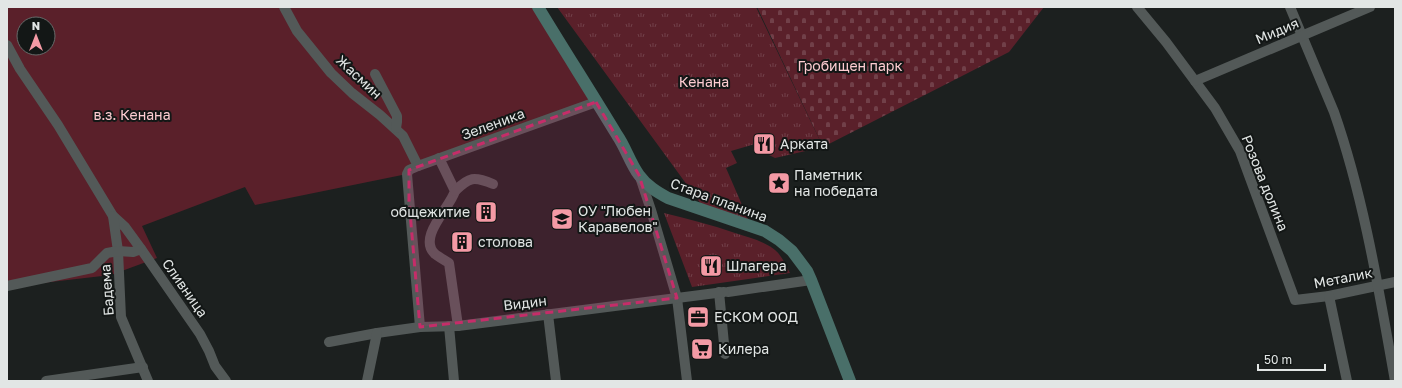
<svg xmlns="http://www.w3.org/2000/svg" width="1402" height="388" font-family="'Golos Text',sans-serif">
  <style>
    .cemetery { fill: url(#cemetery-stones) }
    .park { fill: url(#park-tufts) }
    .garden { fill: #5a202a; fill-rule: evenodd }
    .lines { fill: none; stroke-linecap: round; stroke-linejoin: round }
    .minor { stroke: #535958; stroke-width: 10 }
    .secondary { stroke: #496f69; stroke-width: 12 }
    .marked { fill: #c52d69; fill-opacity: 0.2; stroke: #c52d69; stroke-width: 3; stroke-dasharray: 8 5; stroke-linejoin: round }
    .labels { text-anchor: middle; stroke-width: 4; stroke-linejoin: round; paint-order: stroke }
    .street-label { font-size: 14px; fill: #e2e6e5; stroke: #131716 }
    .park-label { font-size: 14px; fill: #fdccd1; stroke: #131716 }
    .poi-label { font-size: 14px; fill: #e2e6e5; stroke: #131716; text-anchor: start }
  </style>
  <defs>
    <pattern id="cemetery-stones" width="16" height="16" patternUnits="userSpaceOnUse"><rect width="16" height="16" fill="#5a202a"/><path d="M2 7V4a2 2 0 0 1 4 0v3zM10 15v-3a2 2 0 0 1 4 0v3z" fill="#714049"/></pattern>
    <pattern id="park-tufts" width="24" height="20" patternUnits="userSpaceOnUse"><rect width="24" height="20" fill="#5a202a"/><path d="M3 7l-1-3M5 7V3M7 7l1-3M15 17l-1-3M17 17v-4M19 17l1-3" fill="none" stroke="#714049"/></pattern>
  </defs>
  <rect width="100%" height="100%" fill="#1c201f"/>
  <path class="cemetery" d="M 757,7 L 1044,7 L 1009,52 L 823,147 Z"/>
  <g class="park">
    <path d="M 557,7 L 756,7 L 823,147 L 775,158 L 759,150 L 755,144 L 731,151 L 737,163 L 726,168 L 749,221 L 701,204 Z"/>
    <path d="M 664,213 C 688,219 712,225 735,233 C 748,237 764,241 775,250 C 782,256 785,264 790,273 L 692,287 Z"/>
  </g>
  <path class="garden" d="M 7,7 L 538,7 L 596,102 L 407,174 L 255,205 L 245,187 L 142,226 L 157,258 L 111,275 L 7,287 ZM 24,24 L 48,24 L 48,48 L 24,48 Z"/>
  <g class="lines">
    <g class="minor">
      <path d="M 284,7 L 297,31 L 331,73 L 352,93 L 380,115 L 403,136 L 418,166"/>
      <path d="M 1137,7 L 1166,42 L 1215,108 L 1240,151 L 1295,300 L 1329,296 L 1395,282"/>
      <path d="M 1290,7 L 1334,112 C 1364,198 1379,291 1395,381"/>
      <path d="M 7,45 L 20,69 L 58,125 L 113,216 L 125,227 L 141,249 L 200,334 L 209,351 L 215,366 L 226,381"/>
      <path d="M 375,74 L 397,116 L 397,122 L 396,128"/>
      <path d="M 1195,81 L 1370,7"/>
      <path d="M 439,158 L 455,191 C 450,208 417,237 435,254 C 439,257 444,260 449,263 L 458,326"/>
      <path d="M 640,177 L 651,210 L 677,298 L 687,381"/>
      <path d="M 455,191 C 469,177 474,176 493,184"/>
      <path d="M 113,216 L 118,251 L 121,317 L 148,381"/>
      <path d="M 7,286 L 92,268 L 107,253 L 118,251 L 133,252 L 141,249"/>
      <path d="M 719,292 L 725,354"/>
      <path d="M 728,292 L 811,280"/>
      <path d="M 1329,296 L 1347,381"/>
      <path d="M 548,314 L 556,381"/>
      <path d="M 449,326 L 454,381"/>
      <path d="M 420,327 L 407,174 L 409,170 L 418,166 L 596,102"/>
      <path d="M 329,342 L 377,333 L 420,327 L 458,326 L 724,292"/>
      <path d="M 46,381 L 143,367"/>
      <path d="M 367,381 L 377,333"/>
    </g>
    <path class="secondary" d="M 538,7 C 564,50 591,92 617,135 C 626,148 630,163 639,175 C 647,186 657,192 668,198 L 765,231 L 779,240 L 792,251 L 807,271 L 811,280 L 850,381"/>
  </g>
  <path class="marked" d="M 596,102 L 639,175 L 677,298 L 420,327 L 409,201 L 409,170 Z"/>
  <defs>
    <g id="restaurant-square" transform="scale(1.15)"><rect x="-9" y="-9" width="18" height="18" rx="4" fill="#f49aa5" stroke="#131716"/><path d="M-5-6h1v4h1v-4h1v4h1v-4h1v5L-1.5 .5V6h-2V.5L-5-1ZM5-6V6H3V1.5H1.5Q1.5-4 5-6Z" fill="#111"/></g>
    <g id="sight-square" transform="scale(1.15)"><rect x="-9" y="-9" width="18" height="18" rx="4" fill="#f49aa5" stroke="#131716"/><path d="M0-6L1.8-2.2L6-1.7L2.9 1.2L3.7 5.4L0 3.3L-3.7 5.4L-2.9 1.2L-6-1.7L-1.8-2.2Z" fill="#111"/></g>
    <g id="building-square" transform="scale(1.15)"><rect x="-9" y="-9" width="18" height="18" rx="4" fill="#f49aa5" stroke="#131716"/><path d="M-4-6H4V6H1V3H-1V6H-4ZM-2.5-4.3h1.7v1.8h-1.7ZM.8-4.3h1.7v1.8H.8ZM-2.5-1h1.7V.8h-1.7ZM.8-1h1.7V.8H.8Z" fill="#111"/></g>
    <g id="school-square" transform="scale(1.15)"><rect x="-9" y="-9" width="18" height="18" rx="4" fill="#f49aa5" stroke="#131716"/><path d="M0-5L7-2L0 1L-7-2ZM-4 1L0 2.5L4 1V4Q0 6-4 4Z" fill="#111"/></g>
    <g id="office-square" transform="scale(1.15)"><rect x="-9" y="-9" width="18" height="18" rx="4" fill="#f49aa5" stroke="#131716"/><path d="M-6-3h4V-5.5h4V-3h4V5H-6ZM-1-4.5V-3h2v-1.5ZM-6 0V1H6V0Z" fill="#111"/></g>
    <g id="supermarket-square" transform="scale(1.15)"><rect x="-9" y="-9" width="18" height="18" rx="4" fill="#f49aa5" stroke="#131716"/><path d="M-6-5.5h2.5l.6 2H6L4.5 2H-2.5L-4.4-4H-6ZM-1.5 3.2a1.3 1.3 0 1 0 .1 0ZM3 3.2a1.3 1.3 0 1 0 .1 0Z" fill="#111"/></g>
  </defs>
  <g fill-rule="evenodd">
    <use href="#restaurant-square" x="764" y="144"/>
    <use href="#sight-square" x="779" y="183"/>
    <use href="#building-square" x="486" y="212"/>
    <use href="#school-square" x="562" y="219"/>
    <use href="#building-square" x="462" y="242"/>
    <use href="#restaurant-square" x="711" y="266"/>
    <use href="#office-square" x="698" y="317"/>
    <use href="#supermarket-square" x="702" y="349"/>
  </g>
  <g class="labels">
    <g class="street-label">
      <text transform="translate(1277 31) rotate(-23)" y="5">Мидия</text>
      <text transform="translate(359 77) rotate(43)" y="5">Жасмин</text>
      <text transform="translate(493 124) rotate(-20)" y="5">Зеленика</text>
      <text transform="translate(1265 183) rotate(68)" y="5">Розова долина</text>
      <text transform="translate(719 200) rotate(20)" y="5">Стара планина</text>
      <text transform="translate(1343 278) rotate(-11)" y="5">Металик</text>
      <text transform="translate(185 288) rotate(55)" y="5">Сливница</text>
      <text transform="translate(107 290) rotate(-94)" y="5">Бадема</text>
      <text transform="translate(525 303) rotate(-7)" y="5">Видин</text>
    </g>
    <g class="park-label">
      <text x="850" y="71">Гробищен парк</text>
      <text x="704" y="87">Кенана</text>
      <text x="132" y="120">в.з. Кенана</text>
    </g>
    <g class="poi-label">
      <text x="780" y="149">Арката</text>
      <text x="794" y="180">Паметник<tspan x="794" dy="16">на победата</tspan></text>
      <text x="578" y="216">ОУ "Любен<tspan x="578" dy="16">Каравелов"</tspan></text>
      <text x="470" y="217" text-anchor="end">общежитие</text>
      <text x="478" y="247">столова</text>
      <text x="726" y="271">Шлагера</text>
      <text x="714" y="322">ЕСКОМ ООД</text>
      <text x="718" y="354">Килера</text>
    </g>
  </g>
  <rect width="1402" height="388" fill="none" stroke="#e2e6e5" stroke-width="16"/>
  <g transform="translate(36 36)"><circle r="19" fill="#131716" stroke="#666a69"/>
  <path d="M0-3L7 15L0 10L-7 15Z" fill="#f49aa5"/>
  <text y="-6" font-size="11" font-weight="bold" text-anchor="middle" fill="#e2e6e5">N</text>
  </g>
  <path d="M1258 364v6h67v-6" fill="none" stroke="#e2e6e5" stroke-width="2"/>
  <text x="1264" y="364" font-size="12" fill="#e2e6e5" stroke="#131716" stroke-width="3" paint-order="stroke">50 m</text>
</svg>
